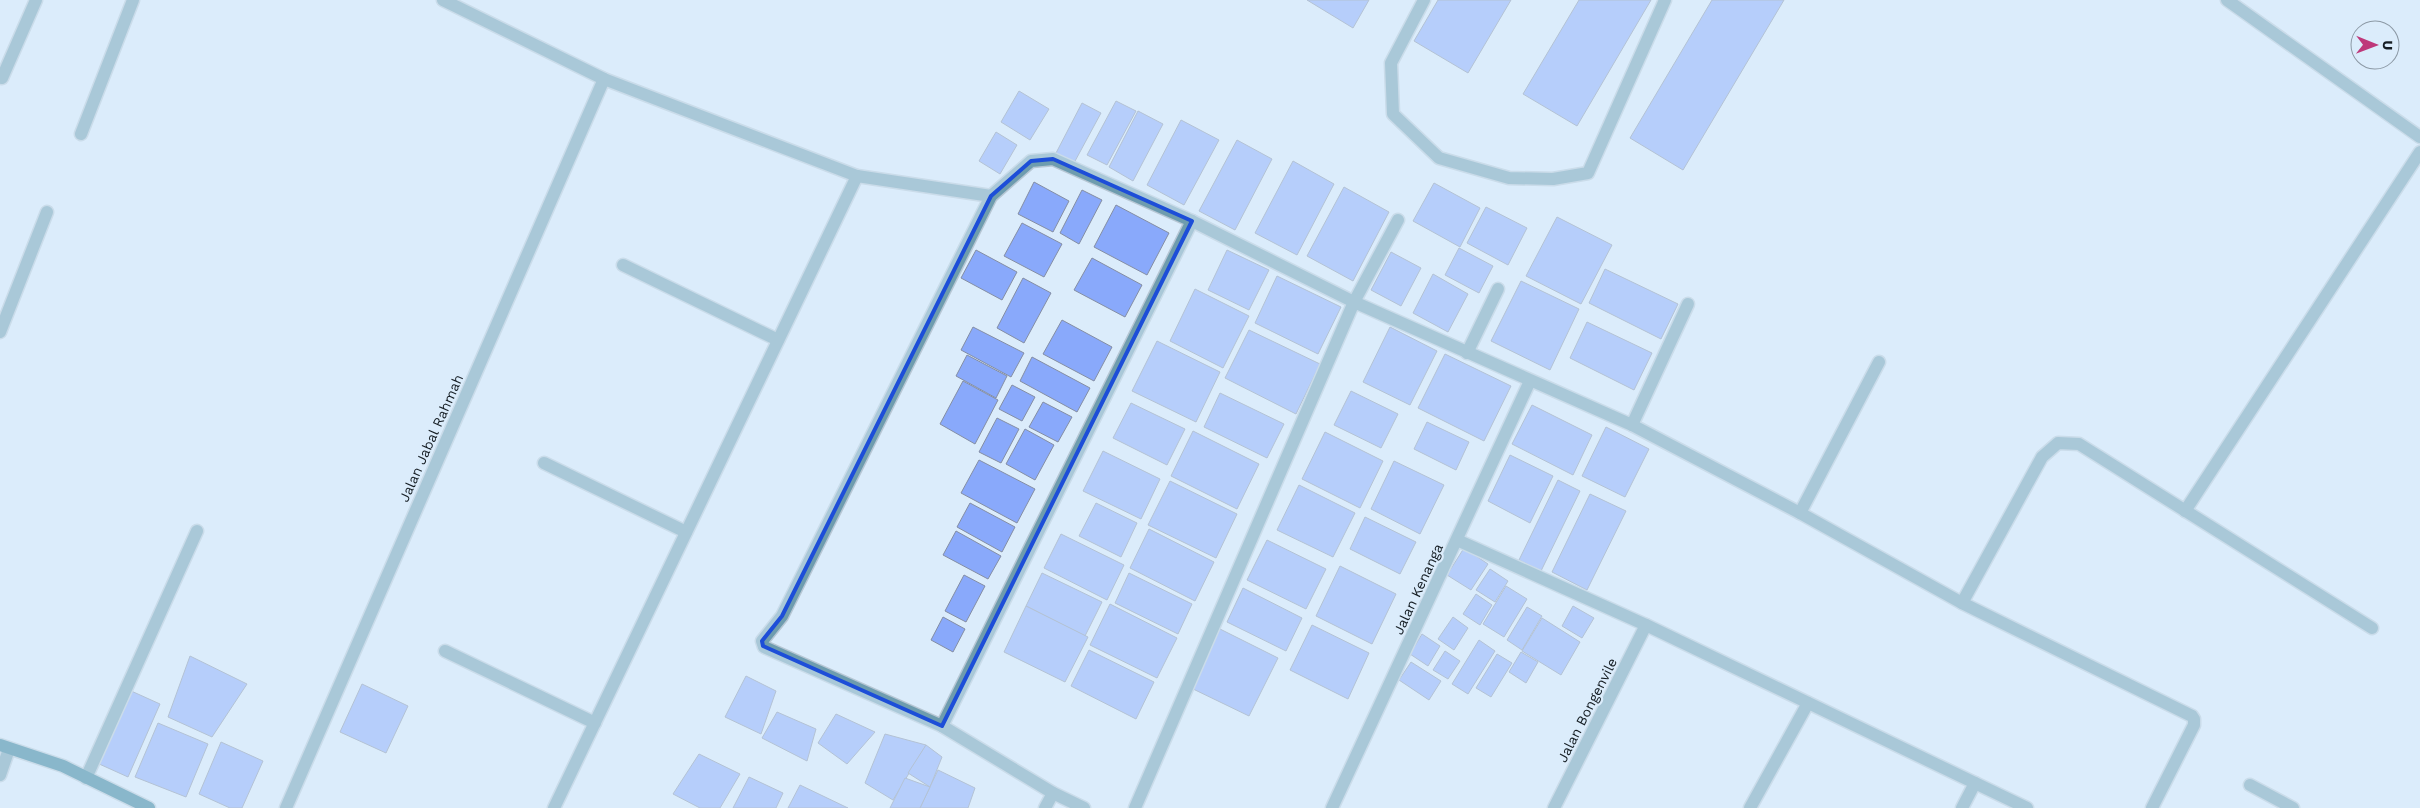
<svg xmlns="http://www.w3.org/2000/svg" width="2420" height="808" font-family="'Work Sans',sans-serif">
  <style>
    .building { fill: #89a9fb; stroke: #848ea4 }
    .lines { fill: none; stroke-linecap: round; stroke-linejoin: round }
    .lane-casing { stroke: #b7c7d4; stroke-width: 15 }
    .street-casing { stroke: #b7c7d4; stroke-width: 15 }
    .secondary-casing { stroke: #b7c7d4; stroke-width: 15 }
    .lane { stroke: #6e9cae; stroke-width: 12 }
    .street { stroke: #6e9cae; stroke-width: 12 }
    .secondary { stroke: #277690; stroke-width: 12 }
    .marked { fill: none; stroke: #1d4ed8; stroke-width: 4; stroke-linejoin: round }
    .labels { text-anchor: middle; stroke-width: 4.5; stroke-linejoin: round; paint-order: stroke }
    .street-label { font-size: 14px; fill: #151d23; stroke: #dbecfb }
  </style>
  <rect width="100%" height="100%" fill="#dbecfb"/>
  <g class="building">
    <path d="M 1307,0 L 1369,0 L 1353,28 Z"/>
    <path d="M 1438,0 L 1511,0 L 1468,73 L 1414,41 Z"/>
    <path d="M 1579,0 L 1651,0 L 1577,126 L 1523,94 Z"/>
    <path d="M 1712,0 L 1784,0 L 1683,170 L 1630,138 Z"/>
    <path d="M 1019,91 L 1049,109 L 1030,140 L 1001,122 Z"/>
    <path d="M 1116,101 L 1136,111 L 1107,165 L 1087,155 Z"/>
    <path d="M 1082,103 L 1101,113 L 1074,163 L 1056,153 Z"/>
    <path d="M 1138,111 L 1163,124 L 1133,181 L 1109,167 Z"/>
    <path d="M 1181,120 L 1219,140 L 1184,205 L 1147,185 Z"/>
    <path d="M 996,132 L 1017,145 L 1000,174 L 979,161 Z"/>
    <path d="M 1237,140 L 1272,159 L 1235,230 L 1199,211 Z"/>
    <path d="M 1293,161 L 1334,184 L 1297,255 L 1255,233 Z"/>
    <path d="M 1034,182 L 1069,201 L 1053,232 L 1018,214 Z"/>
    <path d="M 1434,183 L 1480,208 L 1460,247 L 1413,221 Z"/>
    <path d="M 1344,187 L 1389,212 L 1353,281 L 1307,256 Z"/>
    <path d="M 1082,190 L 1102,200 L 1079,244 L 1060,233 Z"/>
    <path d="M 1116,205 L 1169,233 L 1147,275 L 1094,247 Z"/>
    <path d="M 1486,207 L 1527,228 L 1508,265 L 1467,243 Z"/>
    <path d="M 1557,217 L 1612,245 L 1581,304 L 1526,276 Z"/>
    <path d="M 1022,223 L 1062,244 L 1044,277 L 1004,256 Z"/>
    <path d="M 1459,248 L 1493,266 L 1479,293 L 1445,275 Z"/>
    <path d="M 976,250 L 1017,272 L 1002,300 L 961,278 Z"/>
    <path d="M 1227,250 L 1269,270 L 1249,310 L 1208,290 Z"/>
    <path d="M 1391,252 L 1421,268 L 1401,306 L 1371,290 Z"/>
    <path d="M 1092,258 L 1142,285 L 1125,317 L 1074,290 Z"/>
    <path d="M 1605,269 L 1678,304 L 1661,339 L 1589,303 Z"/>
    <path d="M 1433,274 L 1468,294 L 1448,332 L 1413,313 Z"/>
    <path d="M 1277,276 L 1341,307 L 1318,354 L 1255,323 Z"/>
    <path d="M 1023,278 L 1051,293 L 1024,343 L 997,328 Z"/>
    <path d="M 1521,281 L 1579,309 L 1550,370 L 1491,341 Z"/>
    <path d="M 1195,289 L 1249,316 L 1223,368 L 1170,341 Z"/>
    <path d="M 1062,320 L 1112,347 L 1094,381 L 1043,354 Z"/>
    <path d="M 1587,322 L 1652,353 L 1634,390 L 1570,358 Z"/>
    <path d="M 973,327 L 1024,353 L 1011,377 L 961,350 Z"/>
    <path d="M 1390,327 L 1437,351 L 1410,405 L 1363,382 Z"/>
    <path d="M 1249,330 L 1320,364 L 1296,414 L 1225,378 Z"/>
    <path d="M 1157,341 L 1220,372 L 1196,422 L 1132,391 Z"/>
    <path d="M 1445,354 L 1511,386 L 1484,441 L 1418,408 Z"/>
    <path d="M 967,355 L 1007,376 L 996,398 L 956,376 Z"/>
    <path d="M 1032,357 L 1090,388 L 1077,412 L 1020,381 Z"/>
    <path d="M 963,381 L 998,400 L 975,444 L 940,424 Z"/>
    <path d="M 1012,385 L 1035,397 L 1022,421 L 999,409 Z"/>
    <path d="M 1351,391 L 1398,414 L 1381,448 L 1334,425 Z"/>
    <path d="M 1220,393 L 1284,424 L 1267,458 L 1204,427 Z"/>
    <path d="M 1043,402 L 1072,417 L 1058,442 L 1029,427 Z"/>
    <path d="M 1131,403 L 1185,429 L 1167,465 L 1113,438 Z"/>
    <path d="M 1532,405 L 1592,435 L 1573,475 L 1512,444 Z"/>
    <path d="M 997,418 L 1019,429 L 1001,463 L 979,452 Z"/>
    <path d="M 1427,422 L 1469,442 L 1456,470 L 1414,449 Z"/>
    <path d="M 1606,427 L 1649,449 L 1625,497 L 1582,476 Z"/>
    <path d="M 1025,429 L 1054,445 L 1035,480 L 1006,464 Z"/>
    <path d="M 1193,431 L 1259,464 L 1237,509 L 1171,476 Z"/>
    <path d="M 1325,432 L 1383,461 L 1360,508 L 1302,479 Z"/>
    <path d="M 1103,451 L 1160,479 L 1141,519 L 1083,491 Z"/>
    <path d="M 1510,455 L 1553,476 L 1530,523 L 1488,501 Z"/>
    <path d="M 979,460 L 1035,489 L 1017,523 L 961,493 Z"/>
    <path d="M 1394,461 L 1444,485 L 1420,534 L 1371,509 Z"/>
    <path d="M 1558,480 L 1580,491 L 1541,571 L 1519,560 Z"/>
    <path d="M 1170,481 L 1237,514 L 1216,558 L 1148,525 Z"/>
    <path d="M 1299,485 L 1355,513 L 1333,557 L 1277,530 Z"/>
    <path d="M 1590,494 L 1626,511 L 1587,590 L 1552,572 Z"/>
    <path d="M 970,503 L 1015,527 L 1002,552 L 957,527 Z"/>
    <path d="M 1096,503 L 1137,523 L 1121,557 L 1079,536 Z"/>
    <path d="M 1365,517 L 1416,542 L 1400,574 L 1350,549 Z"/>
    <path d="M 1149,529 L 1214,562 L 1195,601 L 1130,568 Z"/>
    <path d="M 956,531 L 1001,556 L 988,579 L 943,555 Z"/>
    <path d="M 1061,534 L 1124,565 L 1107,600 L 1044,568 Z"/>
    <path d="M 1267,540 L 1326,569 L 1306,609 L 1247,580 Z"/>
    <path d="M 1464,548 L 1488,564 L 1471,590 L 1447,575 Z"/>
    <path d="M 1340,566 L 1396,594 L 1372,644 L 1316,616 Z"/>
    <path d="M 1490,569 L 1508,581 L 1495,602 L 1476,590 Z"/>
    <path d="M 1042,573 L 1102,602 L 1085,636 L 1026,606 Z"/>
    <path d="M 1129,573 L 1192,604 L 1178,634 L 1115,603 Z"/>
    <path d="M 964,575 L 985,586 L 966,622 L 945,611 Z"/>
    <path d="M 1506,586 L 1527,599 L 1504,637 L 1483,624 Z"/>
    <path d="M 1243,588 L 1302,618 L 1286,651 L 1227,622 Z"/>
    <path d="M 1476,594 L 1492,605 L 1480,625 L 1463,614 Z"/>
    <path d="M 1110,604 L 1177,638 L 1157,678 L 1090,645 Z"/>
    <path d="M 1026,606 L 1088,637 L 1065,682 L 1004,652 Z"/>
    <path d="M 1573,606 L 1594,618 L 1582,638 L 1562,626 Z"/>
    <path d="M 1527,607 L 1542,616 L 1522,650 L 1507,640 Z"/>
    <path d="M 943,617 L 965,629 L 953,652 L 931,640 Z"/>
    <path d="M 1453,617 L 1468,628 L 1454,650 L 1438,639 Z"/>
    <path d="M 1542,618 L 1580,642 L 1561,675 L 1522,651 Z"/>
    <path d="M 1312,625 L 1369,653 L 1348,699 L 1290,670 Z"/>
    <path d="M 1218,628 L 1278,658 L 1249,716 L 1189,687 Z"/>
    <path d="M 1422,634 L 1440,646 L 1428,666 L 1410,654 Z"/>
    <path d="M 1479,640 L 1495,651 L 1468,694 L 1452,684 Z"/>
    <path d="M 1089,650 L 1154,682 L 1136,719 L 1071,686 Z"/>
    <path d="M 1445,651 L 1460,661 L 1448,679 L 1433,670 Z"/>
    <path d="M 1521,652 L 1538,662 L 1526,683 L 1509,672 Z"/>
    <path d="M 1497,654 L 1512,663 L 1491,697 L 1476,688 Z"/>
    <path d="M 190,656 L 247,684 L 212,737 L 168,717 Z"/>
    <path d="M 1411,662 L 1441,681 L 1429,700 L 1399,680 Z"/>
    <path d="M 746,676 L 776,691 L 761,734 L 725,717 Z"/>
    <path d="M 362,684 L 408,706 L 386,753 L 340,732 Z"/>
    <path d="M 129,690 L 160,704 L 128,777 L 97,763 Z"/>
    <path d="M 777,712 L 816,729 L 807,761 L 762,738 Z"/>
    <path d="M 836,714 L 875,732 L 847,764 L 818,743 Z"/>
    <path d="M 158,723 L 208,744 L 186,797 L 135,777 Z"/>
    <path d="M 885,734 L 926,745 L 893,800 L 865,783 Z"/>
    <path d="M 221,742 L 263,761 L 242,808 L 230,808 L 199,794 Z"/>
    <path d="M 926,745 L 942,757 L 930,787 L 908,773 Z"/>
    <path d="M 699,754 L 740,774 L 720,808 L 700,808 L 673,794 Z"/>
    <path d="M 938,770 L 975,788 L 968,808 L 920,808 Z"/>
    <path d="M 749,777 L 783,793 L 776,808 L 733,808 Z"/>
    <path d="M 905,778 L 930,787 L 920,808 L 890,808 Z"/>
    <path d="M 800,785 L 848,808 L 788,808 Z"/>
  </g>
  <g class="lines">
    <g class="lane-casing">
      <path id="lane" d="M 1424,0 L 1391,63 L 1393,114 L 1439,158 L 1509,178 L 1553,179 L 1588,173 L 1665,0"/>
    </g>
    <g class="street-casing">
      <g id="street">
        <path d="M 443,0 L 604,79 L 857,176 L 991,196"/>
        <path d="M 2227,0 L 2420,137"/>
        <path d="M 0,77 L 2,78 L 36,0"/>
        <path d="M 81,134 L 133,0"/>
        <path d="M 623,265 L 778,340"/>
        <path d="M 0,332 L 47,212"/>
        <path d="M 1467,353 L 1498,289"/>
        <path d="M 1632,425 L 1688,304"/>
        <path d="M 544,463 L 686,532"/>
        <path d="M 2185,511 L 2420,152"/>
        <path d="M 1800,513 L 1879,362"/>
        <path d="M 1457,540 L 1646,625 L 2027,808"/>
        <path d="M 1962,603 L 2042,457 L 2058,443 L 2079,444 L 2372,628"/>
        <path d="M 445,651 L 595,723"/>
        <path d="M 942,726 L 1192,221"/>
        <path d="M 0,775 L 9,749"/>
        <path d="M 86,778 L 197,531"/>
        <path d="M 2250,785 L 2293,808"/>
        <path d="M 286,808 L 604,79"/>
        <path d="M 554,808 L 857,176"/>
        <path d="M 1045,808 L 1053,793"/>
        <path d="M 1084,808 L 1053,793 L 942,726 L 764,647 L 762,641 L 782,616 L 991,196 L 1031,161 L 1053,159 L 1192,221 L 1354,302 L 1632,425 L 1800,513 L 1962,603 L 2192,716 L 2194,719 L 2194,725 L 2152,808"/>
        <path d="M 1135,808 L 1354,302 L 1398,220"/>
        <path d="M 1332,808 L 1530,381"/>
        <path d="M 1554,808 L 1646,625"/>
        <path d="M 1750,808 L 1808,703"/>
        <path d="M 1962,808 L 1975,783"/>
      </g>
    </g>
    <g class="secondary-casing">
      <path id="secondary" d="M 0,745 L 63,766 L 149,808"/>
    </g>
    <use href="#lane" class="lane"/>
    <use href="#street" class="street"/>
    <use href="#secondary" class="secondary"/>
  </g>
  <path d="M0 0H2420V808H0ZM 1053,159 L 1192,221 L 942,726 L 763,646 L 762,641 L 782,616 L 991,196 L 1031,161 Z" fill="#dbecfb" fill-opacity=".55" fill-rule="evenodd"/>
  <path class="marked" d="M 1053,159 L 1192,221 L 942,726 L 763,646 L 762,641 L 782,616 L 991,196 L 1031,161 Z"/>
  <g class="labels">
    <g class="street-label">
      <text transform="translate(431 438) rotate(-66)" y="5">Jalan Jabal Rahmah</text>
      <text transform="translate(1418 589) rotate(-65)" y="5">Jalan Kenanga</text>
      <text transform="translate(1587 710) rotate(-63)" y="5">Jalan Bongenvile</text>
    </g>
  </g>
  <g transform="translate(2375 45) rotate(91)"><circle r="24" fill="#dbecfb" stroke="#8c99a5"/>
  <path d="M0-4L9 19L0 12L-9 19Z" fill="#be387a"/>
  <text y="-8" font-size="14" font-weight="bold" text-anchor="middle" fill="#151d23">U</text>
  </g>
</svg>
